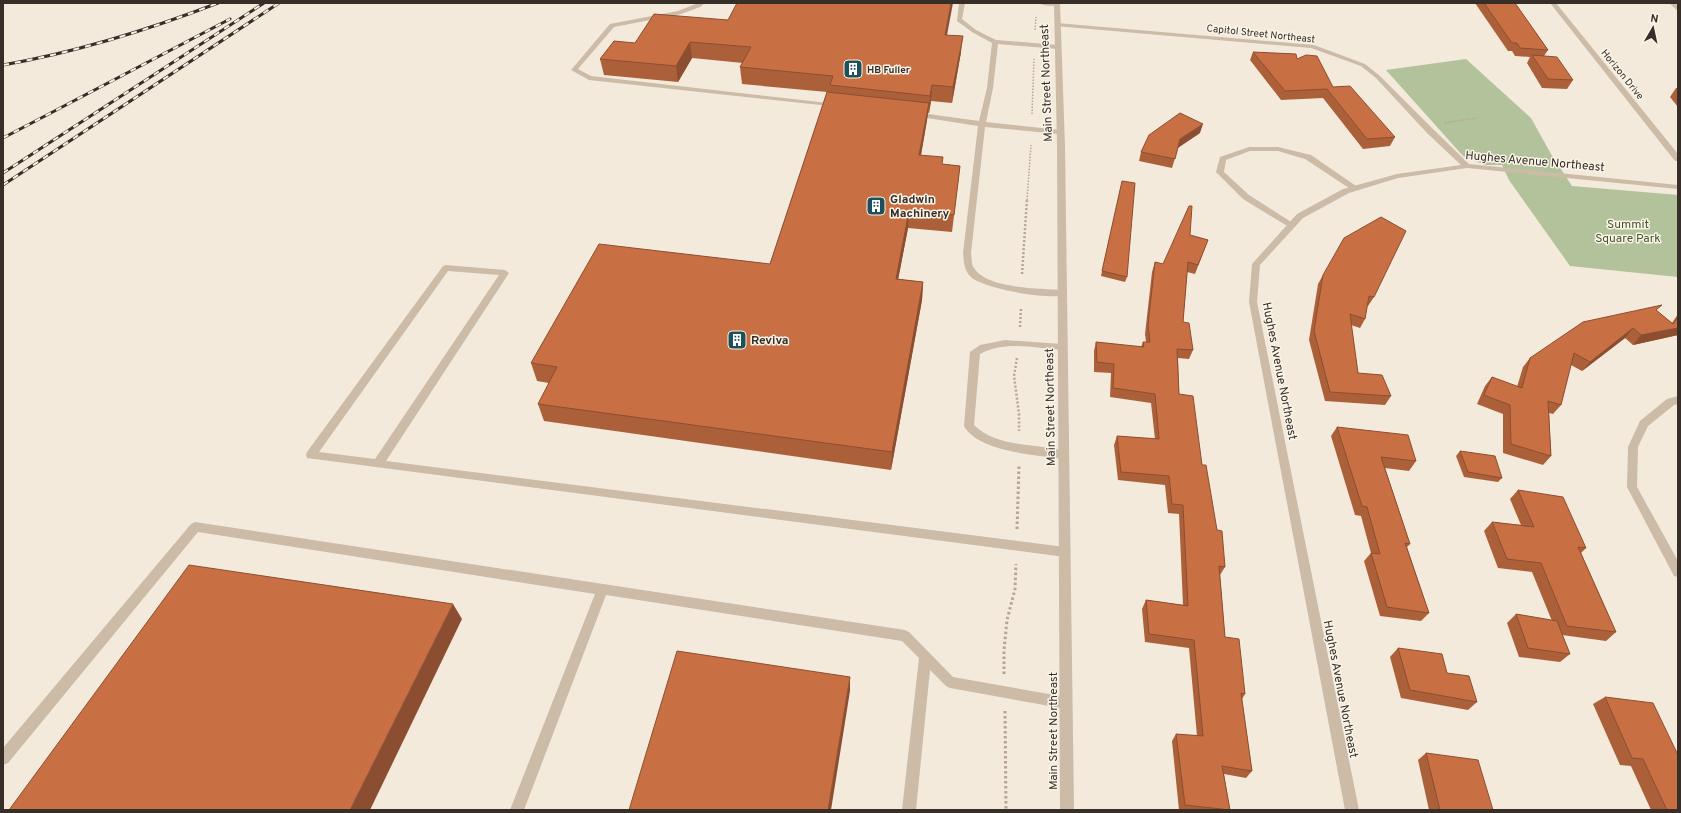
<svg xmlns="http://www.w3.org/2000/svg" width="1681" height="813" font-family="Overpass,sans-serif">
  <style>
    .green { fill: #b2c29b }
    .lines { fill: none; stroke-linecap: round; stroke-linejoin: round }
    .path-far2 { stroke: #b7a592; stroke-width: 1.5; stroke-dasharray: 1.5 1.5; stroke-linecap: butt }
    .path-far1 { stroke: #b7a592; stroke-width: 2.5; stroke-dasharray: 2 2; stroke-linecap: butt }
    .path { stroke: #b7a592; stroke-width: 3; stroke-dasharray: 2.5 2.5; stroke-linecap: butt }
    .service { fill: #cbbba7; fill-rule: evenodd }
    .minor { fill: #cbbba7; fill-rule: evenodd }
    .tertiary { fill: #cbbba7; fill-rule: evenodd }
    .rail-casing { stroke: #372e28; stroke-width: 3 }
    .rail { stroke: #faf4e8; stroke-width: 2; stroke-dasharray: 6; stroke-linecap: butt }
    .wall { fill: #ac603a }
    .shaded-wall { fill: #8c4e30 }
    .building { fill: #c87044; stroke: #8c4e30 }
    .labels { text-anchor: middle; stroke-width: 3; stroke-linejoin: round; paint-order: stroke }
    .far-street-label { font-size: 10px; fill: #372e28; stroke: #faf4e8 }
    .far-poi-label { font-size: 10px; font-weight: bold; fill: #372e28; stroke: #faf4e8; text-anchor: start }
    .street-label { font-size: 12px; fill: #372e28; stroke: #faf4e8 }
    .poi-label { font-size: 12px; font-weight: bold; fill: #372e28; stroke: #faf4e8; text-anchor: start }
    .park-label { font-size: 12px; fill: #43562b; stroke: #faf4e8 }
  </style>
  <rect width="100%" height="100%" fill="#f3eadc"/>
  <path class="green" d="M 1466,59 L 1531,118 L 1551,154 L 1572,186 L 1678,195 L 1678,277 L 1570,266 L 1509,180 L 1502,165 L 1485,165 L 1463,156 L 1386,70 Z"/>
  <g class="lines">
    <g class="path-far2">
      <path d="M 1035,30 L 1036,17"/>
      <path d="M 1032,114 L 1034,59"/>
      <path d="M 1445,123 L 1476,118"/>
      <path d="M 1027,200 L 1031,145"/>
    </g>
    <g class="path-far1">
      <path d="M 1022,274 L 1027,199"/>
      <path d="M 1020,327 L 1021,307"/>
      <path d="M 1017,358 L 1014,376 L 1019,414 L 1019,431"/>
    </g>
    <g class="path">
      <path d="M 1017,529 L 1019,466"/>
      <path d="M 1004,674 L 1004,650 L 1007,620 L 1015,589 L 1016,564"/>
      <path d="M 1005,711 L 1006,810"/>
    </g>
    <g class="service">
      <path d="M 698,3 L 705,3 L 700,7 L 681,14 L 614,27 L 578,69 L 591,76 L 837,104 L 841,106 L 839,107 L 589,80 L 571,70 L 610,24 L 678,11 Z"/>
      <path d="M 959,3 L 965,3 L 962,19 L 976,30 L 996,40 L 1058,45 L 1061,47 L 1058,49 L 998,44 L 993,88 L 986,122 L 1060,130 L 1064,132 L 1060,134 L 985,127 L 971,253 C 972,258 971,264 974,268 C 987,289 1039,288 1062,290 L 1065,291 L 1066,293 L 1065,295 C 1049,300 986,289 972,278 C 964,271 964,263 963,253 L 978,126 L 914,116 L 910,114 L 914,112 L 979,121 L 987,88 L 992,43 L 972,32 L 957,21 Z"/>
      <path d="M 1038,3 L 1059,3 L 1060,4 C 1055,7 1043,6 1038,3 Z"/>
      <path d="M 1669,3 L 1675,3 L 1678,6 L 1678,11 Z"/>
      <path d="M 1249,147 L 1278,147 L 1311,155 L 1359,188 L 1355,190 L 1352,190 L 1305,159 L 1278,151 L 1250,151 L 1226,160 L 1224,172 L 1249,195 L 1296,225 L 1295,227 L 1289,227 L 1243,199 L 1216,172 L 1220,157 Z"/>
      <path d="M 446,265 L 505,270 L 509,273 L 386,461 L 1065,547 L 1069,549 L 1071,552 L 1069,555 L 1065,557 L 307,458 L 306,455 L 307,452 L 443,266 ZM 448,271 L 499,275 L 375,459 L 319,452 Z"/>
      <path d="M 1005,340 L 1062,344 L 1067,347 L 1062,350 C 1036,348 1004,340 980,354 L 974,425 C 998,449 1037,442 1068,452 L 1069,455 L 1068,458 L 1064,459 C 1037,455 978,452 964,426 L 970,352 L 980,345 Z"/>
      <path d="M 195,522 L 905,630 L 909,632 L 953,677 L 1066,697 L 1071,699 L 1072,703 L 1071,707 L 1066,709 L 950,688 L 946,686 L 930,670 L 916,810 L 902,810 L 919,658 L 902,641 L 606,595 L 524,810 L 510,810 L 595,594 L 198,532 L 8,763 L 3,765 L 3,748 L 191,524 Z"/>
    </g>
    <g class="minor">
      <path d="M 1550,3 L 1556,3 L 1678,154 L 1678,161 L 1675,161 Z"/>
      <path d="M 1057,23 L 1314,45 L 1365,64 L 1380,76 L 1433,129 L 1469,164 L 1678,185 L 1678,189 L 1467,168 L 1398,178 L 1349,193 L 1303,218 L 1260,265 L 1257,302 L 1359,810 L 1345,810 L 1249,302 L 1252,264 L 1297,214 L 1343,189 L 1397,174 L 1461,165 L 1427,133 L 1376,78 L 1361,66 L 1311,48 L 1055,26 L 1055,24 Z"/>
      <path d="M 1678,396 L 1678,404 L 1674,405 L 1648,426 L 1638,447 L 1637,487 L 1678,561 L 1678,577 L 1674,576 L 1627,487 L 1628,447 L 1640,421 L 1667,399 Z"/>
    </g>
    <path class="tertiary" d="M 1054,3 L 1060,3 L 1065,146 L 1074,810 L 1060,810 L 1057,146 Z"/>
    <g class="rail-casing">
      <g id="rail">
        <path d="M 3,65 C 77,52 148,30 218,3"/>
        <path d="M 3,138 L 230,19"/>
        <path d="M 3,173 L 264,3"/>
        <path d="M 3,185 L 279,3"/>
      </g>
    </g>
    <use href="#rail" class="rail"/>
  </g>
  <g class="wall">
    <path d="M 1475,3 L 1515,3 L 1548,50 L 1544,56 L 1573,80 L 1567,89 L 1542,88 L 1527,63 L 1530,57 L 1515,56 L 1512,51 L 1508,51 Z"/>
    <path d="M 947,35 L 961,52 L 952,103 L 931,101 L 929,113 L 928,113 L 927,120 L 921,155 L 942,164 L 960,166 L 958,183 L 952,232 L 908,228 L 898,279 L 923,282 L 922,300 L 891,470 L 544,421 L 538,404 L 549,383 L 537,381 L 531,363 L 770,264 L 827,92 L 742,84 L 740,67 L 743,63 L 692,58 L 678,82 L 604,75 L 600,59 L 635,43 Z"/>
    <path d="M 1253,52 L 1297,59 L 1395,137 L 1390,146 L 1363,149 L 1323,98 L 1281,100 L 1250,60 Z"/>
    <path d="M 1676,88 L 1678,88 L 1678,107 L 1670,97 Z"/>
    <path d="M 1200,133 L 1178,148 L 1172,168 L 1139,161 L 1141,152 Z"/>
    <path d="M 1121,186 L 1127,277 L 1125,282 L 1101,276 Z"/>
    <path d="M 1190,235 L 1208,240 L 1195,274 L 1187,272 L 1183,322 L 1193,350 L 1189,359 L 1178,358 L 1179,394 L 1202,465 L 1225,567 L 1220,575 L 1225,637 L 1245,694 L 1242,699 L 1252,771 L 1246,778 L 1224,774 L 1230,810 L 1179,810 L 1172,741 L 1176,734 L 1197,736 L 1189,648 L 1145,642 L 1142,609 L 1146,600 L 1183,605 L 1179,514 L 1168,513 L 1165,485 L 1118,480 L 1114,445 L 1117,436 L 1155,439 L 1151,403 L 1110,397 L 1111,373 L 1094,372 L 1094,351 L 1096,342 L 1141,347 L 1143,342 L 1146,342 L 1145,334 L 1152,272 L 1155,262 L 1163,264 Z"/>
    <path d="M 1323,275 L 1374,297 L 1368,306 L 1367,306 L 1365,319 L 1360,328 L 1351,325 L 1358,373 L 1391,396 L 1385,405 L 1325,401 L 1309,340 L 1318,284 Z"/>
    <path d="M 1657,311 L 1672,323 L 1678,314 L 1678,335 L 1633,345 L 1625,338 L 1582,371 L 1571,365 L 1561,405 L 1553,414 L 1549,413 L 1551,456 L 1543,465 L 1503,453 L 1503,414 L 1477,404 L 1485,386 L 1492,377 L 1517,387 L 1523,367 L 1530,358 Z"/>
    <path d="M 1337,427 L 1416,461 L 1409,471 L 1385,468 L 1410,544 L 1407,547 L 1429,613 L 1421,621 L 1380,616 L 1364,561 L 1371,553 L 1361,516 L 1355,515 L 1331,436 Z"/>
    <path d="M 1460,451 L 1502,478 L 1498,482 L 1464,477 L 1456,456 Z"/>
    <path d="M 1518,490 L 1586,548 L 1581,553 L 1616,632 L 1606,641 L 1562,635 L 1570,654 L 1560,662 L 1519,657 L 1507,623 L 1516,614 L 1552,621 L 1532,572 L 1498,568 L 1484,531 L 1492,522 L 1521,525 L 1510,499 Z"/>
    <path d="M 1398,648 L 1447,673 L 1477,702 L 1468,710 L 1401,698 L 1390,657 Z"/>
    <path d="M 1605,697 L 1678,810 L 1651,810 L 1631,766 L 1620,765 L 1593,704 Z"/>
    <path d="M 1426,753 L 1493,810 L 1429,810 L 1418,760 Z"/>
  </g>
  <g class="shaded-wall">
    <path d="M 951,3 L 953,3 L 944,51 L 945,35 Z"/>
    <path d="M 963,36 L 961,52 L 952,103 L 953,87 Z"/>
    <path d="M 690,42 L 692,58 L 678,82 L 676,66 Z"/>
    <path d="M 932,85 L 931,101 L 929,113 L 930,96 Z"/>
    <path d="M 929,103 L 927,120 L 918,172 L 919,155 Z"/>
    <path d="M 1203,124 L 1200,133 L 1177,148 L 1180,139 Z"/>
    <path d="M 909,211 L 908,228 L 895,296 L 896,279 Z"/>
    <path d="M 923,282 L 922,300 L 891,470 L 892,452 Z"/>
    <path d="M 1633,328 L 1625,338 L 1582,371 L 1590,362 Z"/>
    <path d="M 1678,328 L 1678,335 L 1633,345 L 1641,335 Z"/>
    <path d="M 453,604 L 462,619 L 370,810 L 350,810 Z"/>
    <path d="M 850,677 L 850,691 L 831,810 L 828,810 Z"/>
  </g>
  <g class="building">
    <path d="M 737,3 L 951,3 L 945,35 L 963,36 L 953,87 L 932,85 L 930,96 L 830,85 L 833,76 L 740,67 L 751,47 L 690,42 L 676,66 L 600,59 L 614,41 L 635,43 L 654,14 L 728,20 Z"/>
    <path d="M 1484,3 L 1515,3 L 1548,50 L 1520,48 L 1517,43 L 1512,43 Z"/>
    <path d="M 1253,52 L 1296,54 L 1297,59 L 1306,55 L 1317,56 L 1333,87 L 1350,86 L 1395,137 L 1367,139 L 1327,89 L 1285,91 Z"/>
    <path d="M 1532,55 L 1557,57 L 1573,80 L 1548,79 Z"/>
    <path d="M 827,92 L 929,103 L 919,155 L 943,157 L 942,164 L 960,166 L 954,215 L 909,211 L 896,279 L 923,282 L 892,452 L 538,404 L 557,367 L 531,363 L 599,244 L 770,264 Z"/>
    <path d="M 1180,113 L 1203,124 L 1180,139 L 1175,159 L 1141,152 L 1149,135 Z"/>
    <path d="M 1122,181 L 1135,183 L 1127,277 L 1102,271 Z"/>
    <path d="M 1189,206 L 1192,206 L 1190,235 L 1208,240 L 1198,265 L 1188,262 L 1183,322 L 1189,323 L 1193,350 L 1177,349 L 1179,394 L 1193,396 L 1202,465 L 1206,465 L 1217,530 L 1222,531 L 1225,567 L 1219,566 L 1225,637 L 1239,639 L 1245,694 L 1241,693 L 1252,771 L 1222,766 L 1230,810 L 1185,805 L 1176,734 L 1203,736 L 1194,640 L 1149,634 L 1146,600 L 1188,606 L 1183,505 L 1172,504 L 1169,476 L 1121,472 L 1117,436 L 1159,439 L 1155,394 L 1113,388 L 1114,364 L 1097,362 L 1096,342 L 1144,347 L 1143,342 L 1150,342 L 1148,325 L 1155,262 L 1163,264 Z"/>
    <path d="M 1381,217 L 1406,231 L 1374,297 L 1369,296 L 1365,319 L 1350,314 L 1358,373 L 1382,375 L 1391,396 L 1330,392 L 1314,331 L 1323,275 L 1344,238 Z"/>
    <path d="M 1662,305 L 1656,310 L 1673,324 L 1678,317 L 1678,328 L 1641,335 L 1633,328 L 1590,362 L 1574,353 L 1561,405 L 1548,401 L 1551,456 L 1511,444 L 1510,405 L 1484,395 L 1492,377 L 1522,388 L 1530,358 L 1583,322 Z"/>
    <path d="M 1337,427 L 1408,435 L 1416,461 L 1381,457 L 1410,544 L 1405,543 L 1429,613 L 1387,607 L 1371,553 L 1380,554 L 1367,507 L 1362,506 Z"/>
    <path d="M 1460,451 L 1495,456 L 1502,478 L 1468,472 Z"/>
    <path d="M 1518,490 L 1563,497 L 1586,548 L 1578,547 L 1616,632 L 1567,626 L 1541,563 L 1507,559 L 1492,522 L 1534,527 Z"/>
    <path d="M 189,565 L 453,604 L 350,810 L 9,810 Z"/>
    <path d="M 1516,614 L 1557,621 L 1570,654 L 1528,648 Z"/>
    <path d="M 1398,648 L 1442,654 L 1447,673 L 1469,676 L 1477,702 L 1410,690 Z"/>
    <path d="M 677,651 L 850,677 L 828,810 L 629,810 Z"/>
    <path d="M 1605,697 L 1653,703 L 1678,755 L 1678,810 L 1667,810 L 1643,759 L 1632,758 Z"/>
    <path d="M 1426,753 L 1478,760 L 1493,810 L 1440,810 Z"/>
  </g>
  <defs>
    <g id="building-square" transform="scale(1)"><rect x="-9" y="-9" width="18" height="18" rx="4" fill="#1d505a" stroke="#faf4e8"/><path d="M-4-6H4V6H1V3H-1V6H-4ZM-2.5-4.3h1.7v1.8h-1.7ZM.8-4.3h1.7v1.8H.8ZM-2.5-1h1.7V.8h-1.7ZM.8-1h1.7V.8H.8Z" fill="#fff"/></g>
  </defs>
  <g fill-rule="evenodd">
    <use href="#building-square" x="853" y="69"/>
    <use href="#building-square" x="876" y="206"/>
    <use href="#building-square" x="737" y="340"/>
  </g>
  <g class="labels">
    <g class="far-street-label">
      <text transform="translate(1261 33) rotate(6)" y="4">Capitol Street Northeast</text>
      <text transform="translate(1623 74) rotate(51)" y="4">Horizon Drive</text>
    </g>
    <g class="far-poi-label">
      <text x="867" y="73">HB Fuller</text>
    </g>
    <g class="street-label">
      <text transform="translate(1046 83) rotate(-92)" y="4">Main Street Northeast</text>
      <text transform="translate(1535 161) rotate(5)" y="4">Hughes Avenue Northeast</text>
      <text transform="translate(1280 371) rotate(79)" y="4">Hughes Avenue Northeast</text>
      <text transform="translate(1050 407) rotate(-91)" y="4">Main Street Northeast</text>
      <text transform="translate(1341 689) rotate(79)" y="4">Hughes Avenue Northeast</text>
      <text transform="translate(1053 731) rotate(-90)" y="4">Main Street Northeast</text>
    </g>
    <g class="poi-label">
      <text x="890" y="203">Gladwin<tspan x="890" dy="14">Machinery</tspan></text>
      <text x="751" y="344">Reviva</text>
    </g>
    <g class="park-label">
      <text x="1628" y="228">Summit<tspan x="1628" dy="14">Square Park</tspan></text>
    </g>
  </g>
  <rect width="1681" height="813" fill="none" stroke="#372e28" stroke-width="8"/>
  <g transform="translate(1653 28) rotate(9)" stroke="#faf4e8" stroke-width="3" paint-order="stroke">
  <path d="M0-3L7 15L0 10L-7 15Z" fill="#372e28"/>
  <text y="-6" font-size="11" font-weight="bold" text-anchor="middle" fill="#372e28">N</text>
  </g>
</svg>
